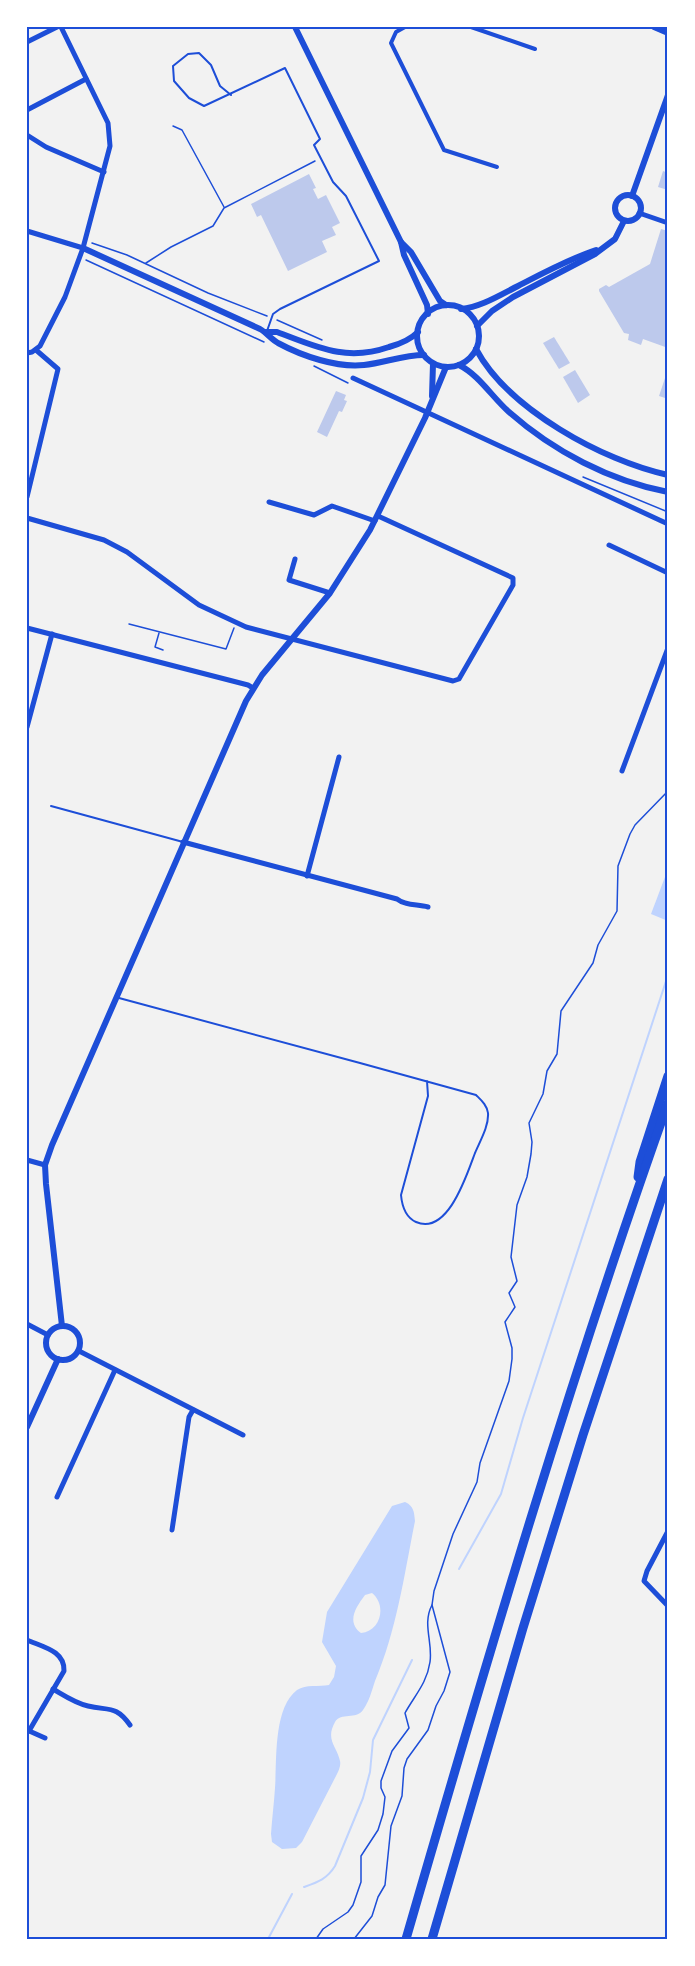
<svg xmlns="http://www.w3.org/2000/svg" width="695" height="1966" font-family="Montserrat,sans-serif">
  <style>
    .water { fill: #bfd3fe; fill-rule: evenodd }
    .lines { fill: none; stroke-linecap: round; stroke-linejoin: round }
    .stream { stroke: #bfd3fe; stroke-width: 2 }
    .building { fill: #bdc9ec }
    .path { stroke: #1d4ed8; stroke-width: 1.5 }
    .service { stroke: #1d4ed8; stroke-width: 2 }
    .pedestrian { stroke: #1d4ed8; stroke-width: 4 }
    .minor { stroke: #1d4ed8; stroke-width: 5 }
    .tertiary { stroke: #1d4ed8; stroke-width: 6 }
    .motorway { stroke: #1d4ed8; stroke-width: 9 }
    .neatline { fill: none; stroke: #1d4ed8; stroke-width: 2 }
  </style>
  <rect width="100%" height="100%" fill="#f2f2f2"/>
  <g class="water">
    <path d="M 668,869 L 668,921 L 651,914 Z"/>
    <path d="M 405,1502 C 414,1506 414,1512 415,1521 C 404,1576 397,1629 375,1681 C 372,1690 369,1702 363,1710 C 356,1720 341,1712 335,1722 C 325,1740 337,1746 340,1761 C 341,1765 339,1770 337,1774 L 302,1842 L 296,1848 L 282,1849 L 272,1842 L 271,1834 C 272,1819 274,1803 275,1788 C 277,1761 273,1708 297,1690 C 306,1684 319,1687 329,1685 L 334,1677 L 336,1666 L 322,1642 L 327,1612 L 392,1506 ZM 372,1593 C 387,1605 381,1631 361,1633 C 346,1622 356,1607 365,1595 Z"/>
  </g>
  <g class="lines">
    <g class="stream">
      <path d="M 459,1569 L 501,1494 L 523,1418 L 668,975"/>
      <path d="M 304,1887 C 318,1882 327,1879 335,1866 L 363,1798 L 370,1772 L 373,1740 L 412,1660"/>
      <path d="M 268,1939 L 292,1894"/>
    </g>
  </g>
  <g class="building">
    <path d="M 663,171 L 668,173 L 668,190 L 658,187 Z"/>
    <path d="M 309,174 L 316,188 L 313,189 L 318,199 L 326,195 L 340,223 L 332,227 L 336,235 L 322,241 L 327,252 L 288,271 L 261,215 L 257,217 L 251,204 Z"/>
    <path d="M 661,229 L 668,231 L 668,277 L 665,286 L 668,287 L 668,348 L 643,339 L 641,345 L 628,340 L 629,334 L 624,333 L 599,291 L 599,289 L 606,285 L 609,287 L 650,264 Z"/>
    <path d="M 554,337 L 570,363 L 559,369 L 543,343 Z"/>
    <path d="M 668,369 L 668,399 L 659,396 Z"/>
    <path d="M 575,370 L 590,395 L 578,403 L 563,377 Z"/>
    <path d="M 336,391 L 346,395 L 344,400 L 347,401 L 342,412 L 339,411 L 327,437 L 317,432 Z"/>
  </g>
  <g class="lines">
    <g class="path">
      <path d="M 173,126 L 182,130 L 224,207"/>
      <path d="M 92,243 L 127,255 L 208,293 L 267,316"/>
      <path d="M 86,260 L 264,342"/>
      <path d="M 146,263 L 171,247 L 213,226 L 224,208 L 315,161"/>
      <path d="M 277,320 L 322,340"/>
      <path d="M 314,366 L 348,383"/>
      <path d="M 583,477 L 668,512"/>
      <path d="M 129,624 L 226,649 L 234,628"/>
      <path d="M 159,633 L 155,647 L 163,650"/>
      <path d="M 432,1605 L 434,1591 L 453,1534 L 477,1482 L 480,1463 L 509,1381 L 512,1359 L 512,1348 L 505,1322 L 515,1307 L 509,1293 L 517,1281 L 511,1257 L 517,1205 L 527,1177 L 531,1154 L 532,1142 L 529,1123 L 543,1094 L 547,1071 L 557,1054 L 561,1011 L 593,963 L 598,945 L 617,911 L 618,866 L 630,834 L 635,825 L 668,791"/>
      <path d="M 316,1939 L 323,1929 L 348,1912 L 353,1905 L 361,1882 L 361,1856 L 378,1830 L 383,1814 L 385,1797 L 381,1788 L 381,1781 L 392,1751 L 409,1728 L 405,1713 C 415,1695 427,1683 430,1662 C 433,1642 422,1624 432,1605 L 450,1672 L 444,1691 L 436,1706 L 428,1730 L 407,1759 L 404,1768 L 402,1796 L 391,1826 L 385,1885 L 378,1897 L 372,1916 L 354,1939"/>
    </g>
    <g class="service">
      <path d="M 231,95 L 220,86 L 211,65 L 199,53 L 188,54 L 173,66 L 174,81 L 189,98 L 204,106 L 285,68 L 320,139 L 314,145 L 333,182 L 346,196 L 379,261 L 280,309 L 273,314 L 267,331"/>
      <path d="M 51,806 L 183,842"/>
      <path d="M 119,998 L 360,1063 L 476,1095 C 481,1100 487,1105 488,1113 C 489,1126 480,1141 475,1153 C 467,1174 448,1236 416,1222 C 405,1217 402,1206 401,1195 L 428,1096 L 427,1081"/>
    </g>
    <g class="pedestrian">
      <path d="M 405,27 L 396,32 L 391,43 L 444,150 L 497,167"/>
      <path d="M 471,27 L 535,49"/>
    </g>
    <g class="minor">
      <path d="M 27,42 L 57,27"/>
      <path d="M 27,110 L 86,79"/>
      <path d="M 27,135 L 46,147 L 104,172"/>
      <path d="M 639,213 L 668,223"/>
      <path d="M 27,231 L 83,248"/>
      <path d="M 27,353 L 32,352 L 40,346 L 65,297 L 83,248 L 110,146 L 108,123 L 61,27"/>
      <path d="M 353,378 L 668,524"/>
      <path d="M 27,497 L 58,369 L 36,350"/>
      <path d="M 269,502 L 314,515 L 332,506 L 375,521"/>
      <path d="M 27,518 L 104,540 L 127,552 L 199,605 L 246,627 L 453,681 L 459,679 L 513,585 L 513,578 L 378,516"/>
      <path d="M 609,545 L 668,573"/>
      <path d="M 295,559 L 289,580 L 330,593"/>
      <path d="M 27,628 L 248,685 L 253,688"/>
      <path d="M 27,727 L 52,634"/>
      <path d="M 622,771 L 668,648"/>
      <path d="M 183,842 L 397,899 C 406,906 417,904 428,907"/>
      <path d="M 307,876 L 339,757"/>
      <path d="M 27,1160 L 45,1165"/>
      <path d="M 27,1324 L 48,1335"/>
      <path d="M 79,1351 L 243,1435"/>
      <path d="M 57,1497 L 115,1370"/>
      <path d="M 172,1530 L 189,1417 L 193,1410"/>
      <path d="M 668,1531 L 647,1571 L 644,1581 L 668,1606"/>
      <path d="M 27,1640 C 43,1647 65,1651 64,1671 L 29,1731"/>
      <path d="M 53,1689 C 65,1696 75,1703 88,1706 C 109,1711 116,1705 130,1725"/>
      <path d="M 27,1730 L 45,1738"/>
    </g>
    <g class="tertiary">
      <path d="M 295,27 L 401,242 L 404,255 L 427,305 L 428,314"/>
      <path d="M 654,27 L 668,33"/>
      <circle cx="628" cy="208" r="13"/>
      <path d="M 632,196 L 668,95"/>
      <path d="M 401,242 L 411,252 L 440,301 L 446,305"/>
      <path d="M 83,248 L 260,329 C 267,333 271,339 278,343 C 302,356 337,368 364,365 C 384,363 403,355 424,355"/>
      <circle cx="448" cy="336" r="31"/>
      <path d="M 461,309 C 481,307 500,295 518,286 C 543,273 569,259 596,250"/>
      <path d="M 477,326 L 492,311 L 513,297 L 595,254 L 615,239 L 624,221"/>
      <path d="M 266,332 L 277,332 C 317,347 346,362 389,347 C 400,344 410,340 418,332"/>
      <path d="M 476,349 C 508,409 603,461 668,475"/>
      <path d="M 459,365 C 479,375 492,397 509,412 C 553,451 610,481 668,492"/>
      <path d="M 432,396 L 433,364"/>
      <circle cx="63" cy="1343" r="17"/>
      <path d="M 62,1326 L 46,1184 L 45,1165 L 52,1145 L 246,701 L 262,675 L 330,593 L 370,530 L 425,418 L 446,367"/>
      <path d="M 27,1427 L 58,1359"/>
    </g>
    <g class="motorway">
      <path d="M 638,1177 L 640,1162 L 668,1076"/>
      <path d="M 406,1939 C 487,1659 570,1378 668,1103"/>
      <path d="M 432,1939 L 523,1628 L 583,1435 L 668,1179"/>
    </g>
  </g>
  <rect width="695" height="1966" fill="none" stroke="#ffffff" stroke-width="57"/>
  <rect x="28" y="28" width="638" height="1910" class="neatline"/>
</svg>
